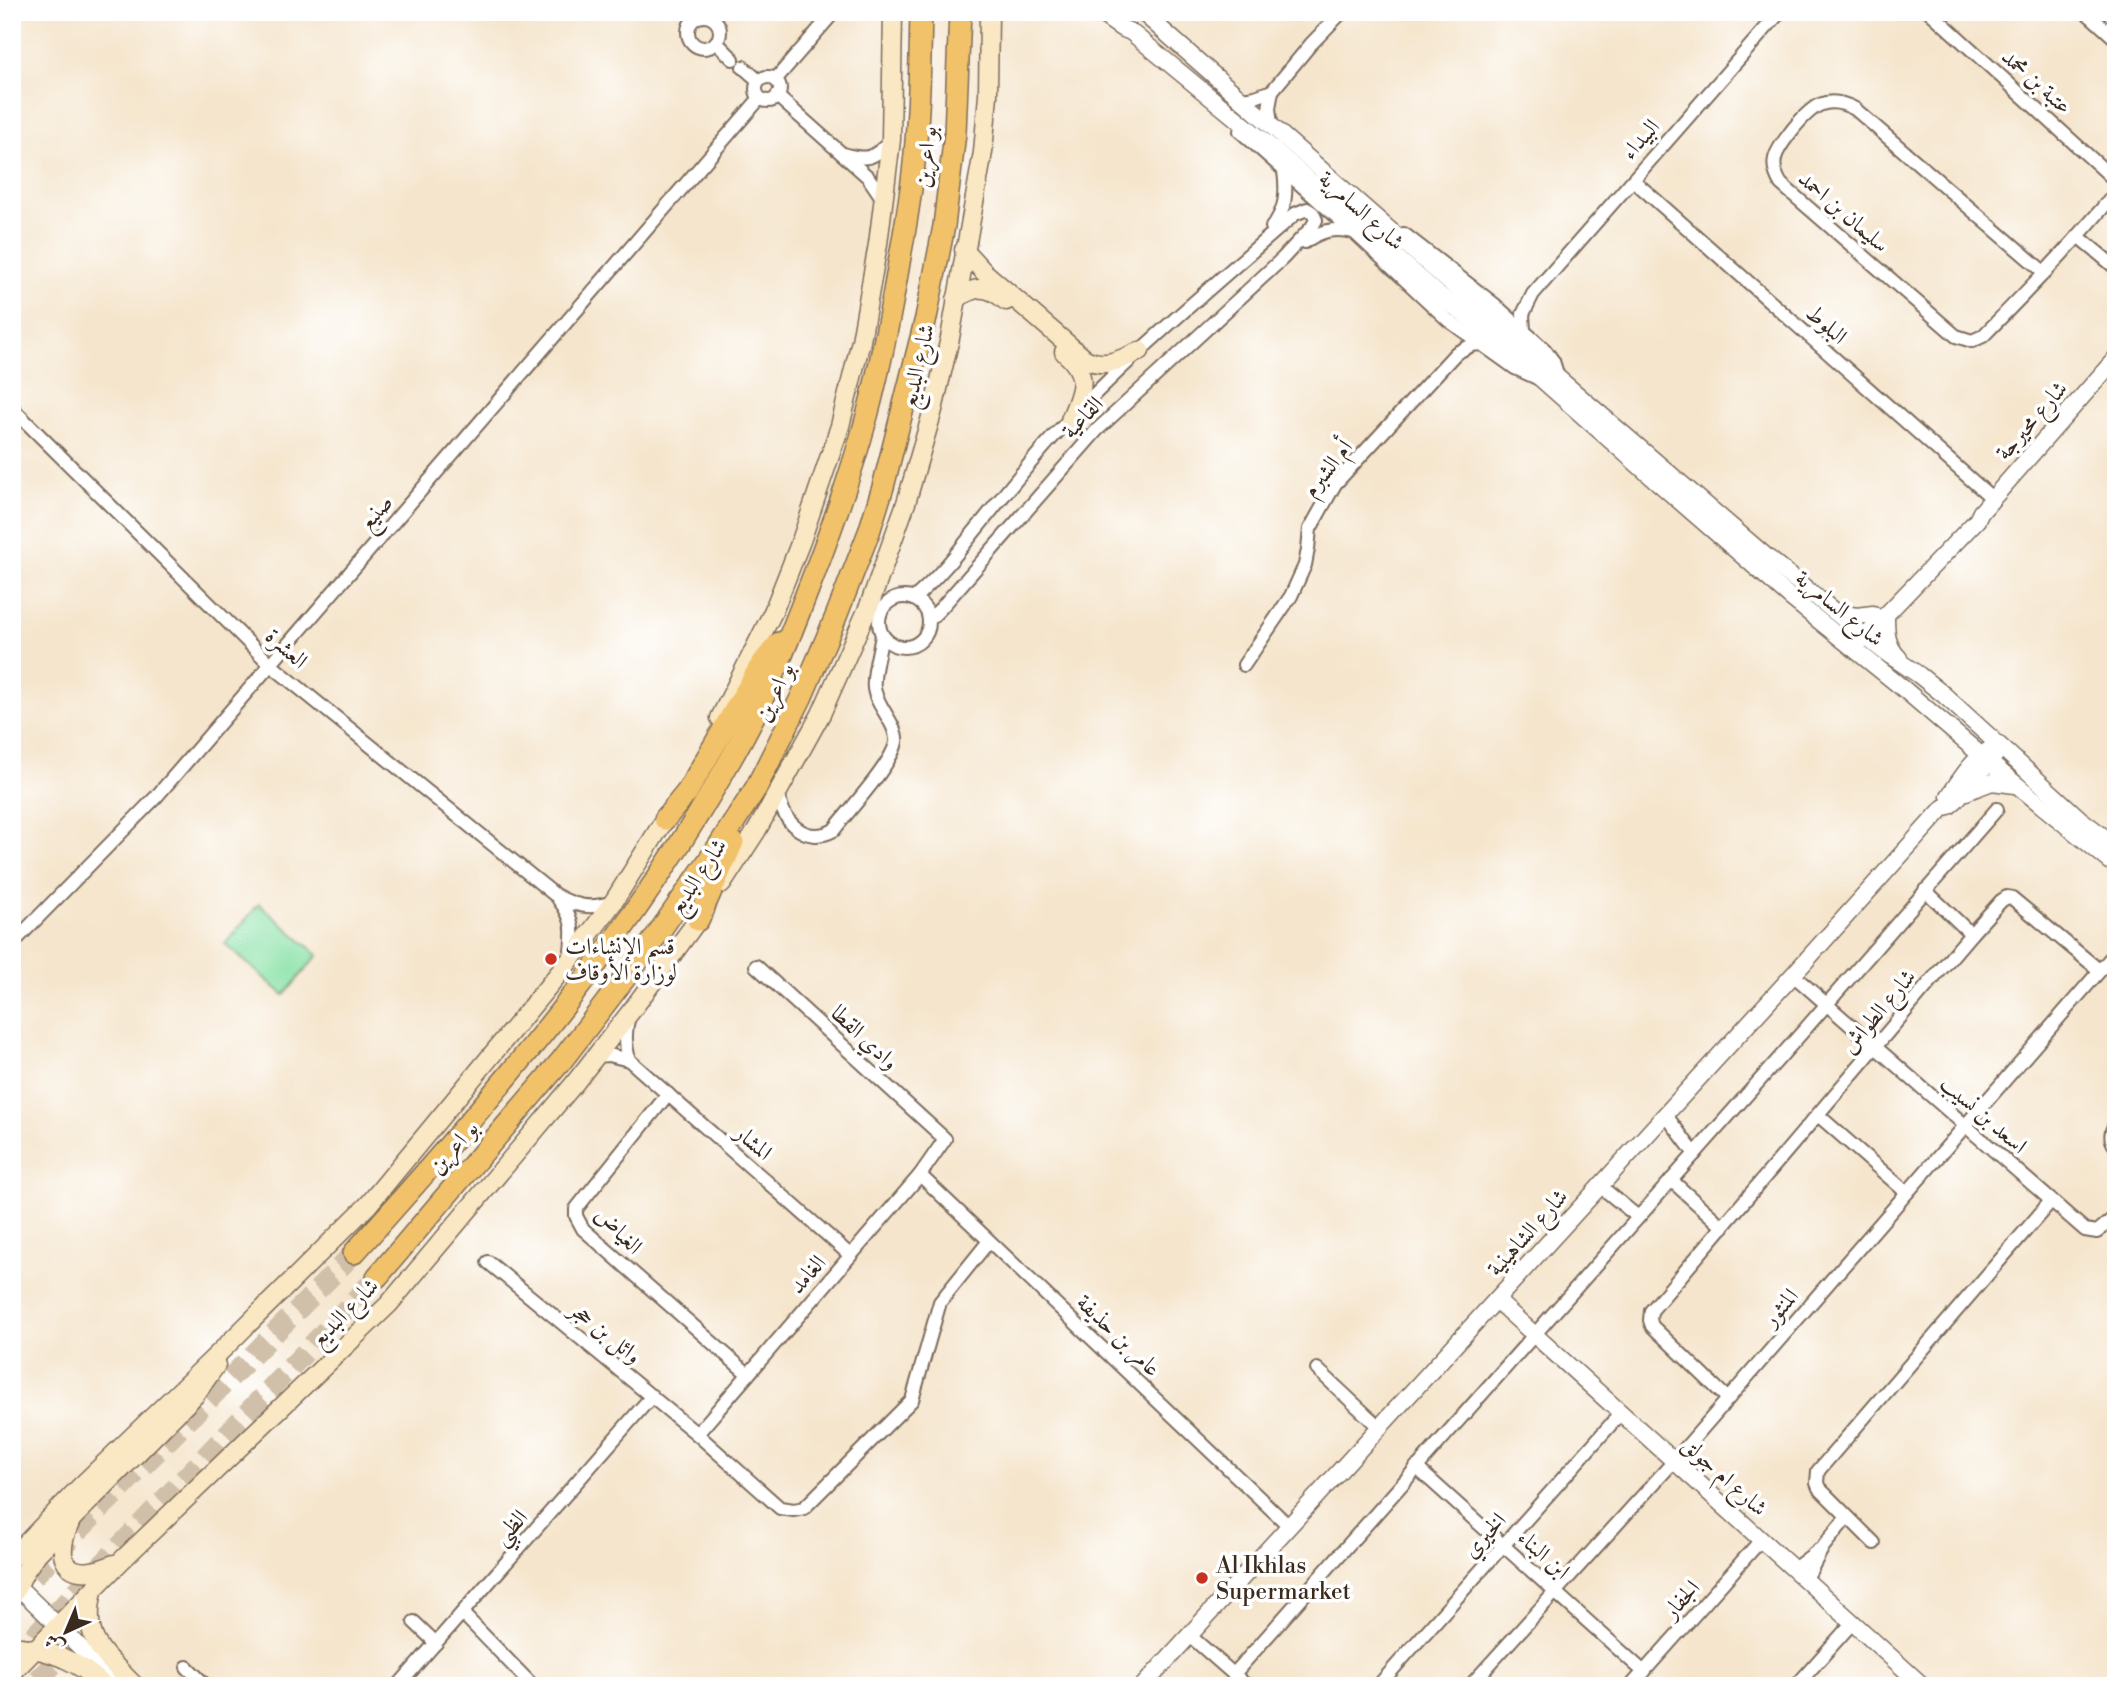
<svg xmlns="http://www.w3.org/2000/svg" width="2128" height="1698" font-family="'Libre Bodoni',Amiri,serif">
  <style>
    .green { fill: #88e1a6; stroke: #628662; stroke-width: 2 }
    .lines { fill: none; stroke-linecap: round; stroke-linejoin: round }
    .trunk-tunnel { stroke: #d0c0a9; stroke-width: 21; stroke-dasharray: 21 10; stroke-linecap: butt }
    .minor-casing { stroke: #7c6b5b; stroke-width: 16 }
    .tertiary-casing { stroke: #7c6b5b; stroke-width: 19 }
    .secondary-casing { stroke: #7c6b5b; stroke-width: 21 }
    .trunk-casing { stroke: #7c6b5b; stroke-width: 24 }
    .minor { stroke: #fff; stroke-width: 12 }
    .tertiary { stroke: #fff; stroke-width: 16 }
    .secondary { stroke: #fae7c3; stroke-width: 18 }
    .trunk { stroke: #f2c26a; stroke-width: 21 }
    .poi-dot { fill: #c8321e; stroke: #fff; stroke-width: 2.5 }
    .labels { text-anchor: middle; stroke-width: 7; stroke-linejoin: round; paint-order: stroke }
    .street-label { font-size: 23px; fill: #3b2a1e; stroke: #fff }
    .poi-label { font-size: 23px; fill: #3b2a1e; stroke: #fff; text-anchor: start }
  </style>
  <rect width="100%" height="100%" fill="#fff"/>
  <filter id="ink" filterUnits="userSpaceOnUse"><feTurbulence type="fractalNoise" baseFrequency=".0143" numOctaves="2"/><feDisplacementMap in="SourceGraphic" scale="14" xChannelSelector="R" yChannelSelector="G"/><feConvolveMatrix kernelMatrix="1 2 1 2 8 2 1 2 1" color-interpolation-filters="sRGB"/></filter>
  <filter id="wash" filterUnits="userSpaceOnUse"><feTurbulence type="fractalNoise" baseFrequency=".00686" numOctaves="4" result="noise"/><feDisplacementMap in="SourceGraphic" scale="28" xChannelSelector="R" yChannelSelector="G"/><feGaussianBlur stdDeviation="1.57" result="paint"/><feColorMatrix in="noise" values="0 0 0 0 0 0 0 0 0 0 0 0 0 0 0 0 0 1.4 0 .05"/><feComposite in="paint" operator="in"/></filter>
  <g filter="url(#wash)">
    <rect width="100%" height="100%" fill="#f5e5cc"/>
    <path class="green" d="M 259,904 L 318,955 L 284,995 L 225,944 Z"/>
  </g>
  <g filter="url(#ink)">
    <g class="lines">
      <g class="trunk-tunnel">
        <path d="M 12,1598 L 354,1253"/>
        <path d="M 16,1643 L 59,1686"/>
        <path d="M 12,1659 L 377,1277"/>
        <path d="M 12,1678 L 20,1686"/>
      </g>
      <g class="minor-casing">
        <g id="minor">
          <path d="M 1930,12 L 2116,181"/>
          <path d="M 2086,12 L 2116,39"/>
          <circle cx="704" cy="32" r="16"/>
          <path d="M 716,42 L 733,59"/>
          <path d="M 743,67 L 759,81"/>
          <circle cx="768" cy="89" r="12"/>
          <path d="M 775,80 L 834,12"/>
          <path d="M 777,96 L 868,177 L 883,199"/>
          <path d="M 1242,99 L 1255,97 L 1272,91"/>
          <path d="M 1271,124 L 1269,108 L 1272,91 L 1311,44 L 1342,12"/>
          <path d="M 1240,131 L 1355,233 L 1448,320 L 1515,368 L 1537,378"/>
          <path d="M 843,154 C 867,161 874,159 891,140"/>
          <path d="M 1633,180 L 1993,499"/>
          <path d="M 1272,227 C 1286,210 1287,193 1284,171"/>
          <path d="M 1404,234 L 1494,304 L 1545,350 L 1553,361 L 1558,377"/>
          <path d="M 2079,237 L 2116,268"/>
          <path d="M 1305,242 C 1320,231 1334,227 1353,232"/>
          <path d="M 2045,273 L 1855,109 C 1826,93 1811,107 1793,129 C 1779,148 1766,160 1781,184 L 1956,336 L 1972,341 L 1983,336 C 2029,289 2074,243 2116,192"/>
          <path d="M 1524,331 L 1523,314 L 1533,294 L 1780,12"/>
          <path d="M 12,408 L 271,665 L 555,895 C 574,906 591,910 612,902"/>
          <circle cx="904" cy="622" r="25"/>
          <path d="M 913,599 C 937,579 955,556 974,532 C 1000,500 1025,468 1052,438 C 1127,357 1213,286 1295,214 L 1307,209 L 1313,213 L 1316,220 L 1312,227 L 1282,259 L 1097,430 L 941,608 L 929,620"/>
          <path d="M 1244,665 L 1291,596 L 1305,565 L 1308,549 L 1310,529 L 1335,484 L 1456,353 L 1472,345 L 1480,344"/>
          <path d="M 779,791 C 779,820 805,846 834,830 C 848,811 893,763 896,742 C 898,725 876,706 874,688 C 872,674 880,649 882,635"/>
          <path d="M 1925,890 L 1971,934"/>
          <path d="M 559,900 C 576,921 573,934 570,959"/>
          <path d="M 12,944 L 156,797 L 760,98"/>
          <path d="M 1793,975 L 2085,1230 L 2097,1232 L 2116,1216"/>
          <path d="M 629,1016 C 624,1032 625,1045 629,1060"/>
          <path d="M 595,1056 L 609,1055 L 629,1060 L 850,1255"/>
          <path d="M 668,1094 L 576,1209 L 576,1216 L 583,1229 L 748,1374"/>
          <path d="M 1665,1114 L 1695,1154"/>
          <path d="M 1818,1115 L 1906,1192"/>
          <path d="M 2116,1123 C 2110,1132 2109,1139 2116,1147"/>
          <path d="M 920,1175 L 1289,1526"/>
          <path d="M 1671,1180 L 1723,1227"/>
          <path d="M 1600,1186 L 1638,1217"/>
          <path d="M 488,1262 L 697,1434 L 780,1508 L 794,1510 L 804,1508 L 912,1400 L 940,1302 L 989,1241"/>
          <path d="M 1317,1369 L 1379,1427"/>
          <path d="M 1728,1399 L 1652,1326 L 1650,1320 L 1651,1311 L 1971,934 L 2001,901 L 2007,897 L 2012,898 L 2099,970"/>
          <path d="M 697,1434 L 920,1175 L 945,1139 L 756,966"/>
          <path d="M 1416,1467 L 1644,1672"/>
          <path d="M 1874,1543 L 1819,1488 L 1817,1483 L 1818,1471 L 2051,1201"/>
          <path d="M 1794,1569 L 1820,1549"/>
          <path d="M 1806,1579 L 1823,1547 L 1847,1517"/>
          <path d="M 462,1613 L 533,1686"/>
          <path d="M 414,1622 L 436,1643"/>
          <path d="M 1189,1635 L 1247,1686"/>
          <path d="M 187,1667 L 206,1686"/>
          <path d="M 1234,1674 L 1806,1028 L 1997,809"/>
          <path d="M 398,1686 L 652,1396"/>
          <path d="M 1378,1686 L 1621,1413"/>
          <path d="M 1470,1686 L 1675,1460 L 2116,952"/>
          <path d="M 1631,1686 L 1761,1540"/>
          <path d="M 1796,1686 L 1853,1622"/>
        </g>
      </g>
      <g class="tertiary-casing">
        <g id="tertiary">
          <path d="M 1098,12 L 1121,28 L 1131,32 L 1277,152 L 1438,294 L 1503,345 L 1645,471 L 1791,598 L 1905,690 L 1990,763 L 2116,866"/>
          <path d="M 1142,12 L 1558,378 L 1768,558 L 1882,650 L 1919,675 L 1944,695 L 2080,819 L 2116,846"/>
          <path d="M 1838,613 L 1857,616 L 1873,614"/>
          <path d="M 1886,615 C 1886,632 1886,645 1899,658"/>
          <path d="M 1858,644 L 1977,520 L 1981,512 L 2116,358"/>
          <path d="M 1966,792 L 1992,782 L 2015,785"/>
          <path d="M 1949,796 C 1960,780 1972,760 1989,750"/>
          <path d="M 1496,1300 L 1923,1686"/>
          <path d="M 12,1581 L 120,1686"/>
          <path d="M 1143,1686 L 1793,975 L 1944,807 L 1949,806 L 1956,800 L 1996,754"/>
        </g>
      </g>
      <g class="secondary-casing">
        <g id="secondary">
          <path d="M 964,250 L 984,272 L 1085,359 C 1105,369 1121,359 1140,351"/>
          <path d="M 956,299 C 976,285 988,285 1006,301"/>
          <path d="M 1064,352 C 1091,376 1082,390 1070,420"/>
          <path d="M 720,718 L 773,612 L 801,541 L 840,426 L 861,341 L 878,244 L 891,140 L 893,12"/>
          <path d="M 722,884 L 757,830 L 821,714 L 869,606 L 906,503 L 933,410 L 950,338 L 983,152 L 988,95 L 989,12"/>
          <path d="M 70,1523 C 50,1567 74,1582 114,1564"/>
          <path d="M 12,1558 L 80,1487 L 223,1349 L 368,1205 L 570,960 L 614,901 L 672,808"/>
          <path d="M 93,1591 C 81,1640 103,1653 135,1686"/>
          <path d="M 12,1597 L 25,1571 L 37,1554 L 195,1395 L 216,1365"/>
          <path d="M 12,1646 C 48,1649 78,1660 104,1686"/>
          <path d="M 12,1673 L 121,1561 L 389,1304 L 574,1084 L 632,1010 L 705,910"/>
        </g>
      </g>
      <g class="trunk-casing">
        <g id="trunk">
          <path d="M 665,819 L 687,792 L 761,665 L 779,643"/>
          <path d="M 698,920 L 733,842"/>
          <path d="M 354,1253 C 498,1093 640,928 743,737 C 772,684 794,626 816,569 C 835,519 853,468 867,416 C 881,364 891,311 900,257 C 908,214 915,169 917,125 C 920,87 920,50 921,12"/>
          <path d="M 377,1277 L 562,1060 L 648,948 L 718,847 L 756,788 L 801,698 L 835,619 L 869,532 L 883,487 L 926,318 L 944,226 L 955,133 L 960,12"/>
        </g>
      </g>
      <use href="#minor" class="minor"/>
      <use href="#tertiary" class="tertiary"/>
      <use href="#secondary" class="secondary"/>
      <use href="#trunk" class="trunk"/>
    </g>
  </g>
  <g class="poi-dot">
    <circle cx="551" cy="959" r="7"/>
    <circle cx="1202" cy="1578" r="7"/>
  </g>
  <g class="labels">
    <g class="street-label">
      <text transform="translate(2037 81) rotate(42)" y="8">عتبة بن محمد</text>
      <text transform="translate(1640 139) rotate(-49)" y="8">البيداء</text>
      <text transform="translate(925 157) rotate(-84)" y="8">بو اعرين</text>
      <text transform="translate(1362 210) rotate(42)" y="8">شارع السامرية</text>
      <text transform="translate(1844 211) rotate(41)" y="8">سليمان بن احمد</text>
      <text transform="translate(1827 324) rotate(42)" y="8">البلوط</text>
      <text transform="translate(917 366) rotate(-77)" y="8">شارع البديع</text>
      <text transform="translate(1082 417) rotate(-46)" y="8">القاعية</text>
      <text transform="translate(2031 420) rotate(-49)" y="8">شارع محيرجة</text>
      <text transform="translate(1327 468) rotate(-52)" y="8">أم الشبرم</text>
      <text transform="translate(375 512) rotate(-49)" y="8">صنيع</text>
      <text transform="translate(1840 608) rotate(39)" y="8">شارع السامرية</text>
      <text transform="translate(287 648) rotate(42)" y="8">العشرة</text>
      <text transform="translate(774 692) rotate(-65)" y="8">بو اعرين</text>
      <text transform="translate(697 876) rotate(-56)" y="8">شارع البديع</text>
      <text transform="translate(1878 1011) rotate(-50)" y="8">شارع الطواش</text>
      <text transform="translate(865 1037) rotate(43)" y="8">وادي القطا</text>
      <text transform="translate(1984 1114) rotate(41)" y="8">اسعد بن نسيب</text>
      <text transform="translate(754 1142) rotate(41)" y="8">المشار</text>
      <text transform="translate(453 1147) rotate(-49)" y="8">بو اعرين</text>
      <text transform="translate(619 1230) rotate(45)" y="8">الغياض</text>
      <text transform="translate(1527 1232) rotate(-48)" y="8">شارع الشاهينية</text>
      <text transform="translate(807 1274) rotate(-49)" y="8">الغامد</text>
      <text transform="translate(1780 1307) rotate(-49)" y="8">المنثور</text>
      <text transform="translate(344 1312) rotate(-45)" y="8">شارع البديع</text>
      <text transform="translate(606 1332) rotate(39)" y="8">وائل بن حجر</text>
      <text transform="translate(1119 1335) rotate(44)" y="8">عامر بن حذيفة</text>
      <text transform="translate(1725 1476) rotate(42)" y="8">شارع ام جولق</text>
      <text transform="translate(510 1527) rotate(-48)" y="8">الظبي</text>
      <text transform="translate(1484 1535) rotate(-48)" y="8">الخيري</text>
      <text transform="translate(1544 1554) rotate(42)" y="8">ابن البناء</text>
      <text transform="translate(1681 1599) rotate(-48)" y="8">الجفار</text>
    </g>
    <g class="poi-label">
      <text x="565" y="954">قسم الإنشاءات<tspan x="565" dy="26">لوزارة الأوقاف</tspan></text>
      <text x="1216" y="1573">Al Ikhlas<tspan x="1216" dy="26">Supermarket</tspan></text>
    </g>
  </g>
  <rect width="2128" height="1698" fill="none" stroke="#fff" stroke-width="42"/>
  <g transform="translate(66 1632) rotate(224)" stroke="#ffffff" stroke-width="5" paint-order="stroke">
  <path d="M0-5L12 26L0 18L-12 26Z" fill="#3b2a1e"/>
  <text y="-10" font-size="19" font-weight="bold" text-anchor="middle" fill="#3b2a1e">ش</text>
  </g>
</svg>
